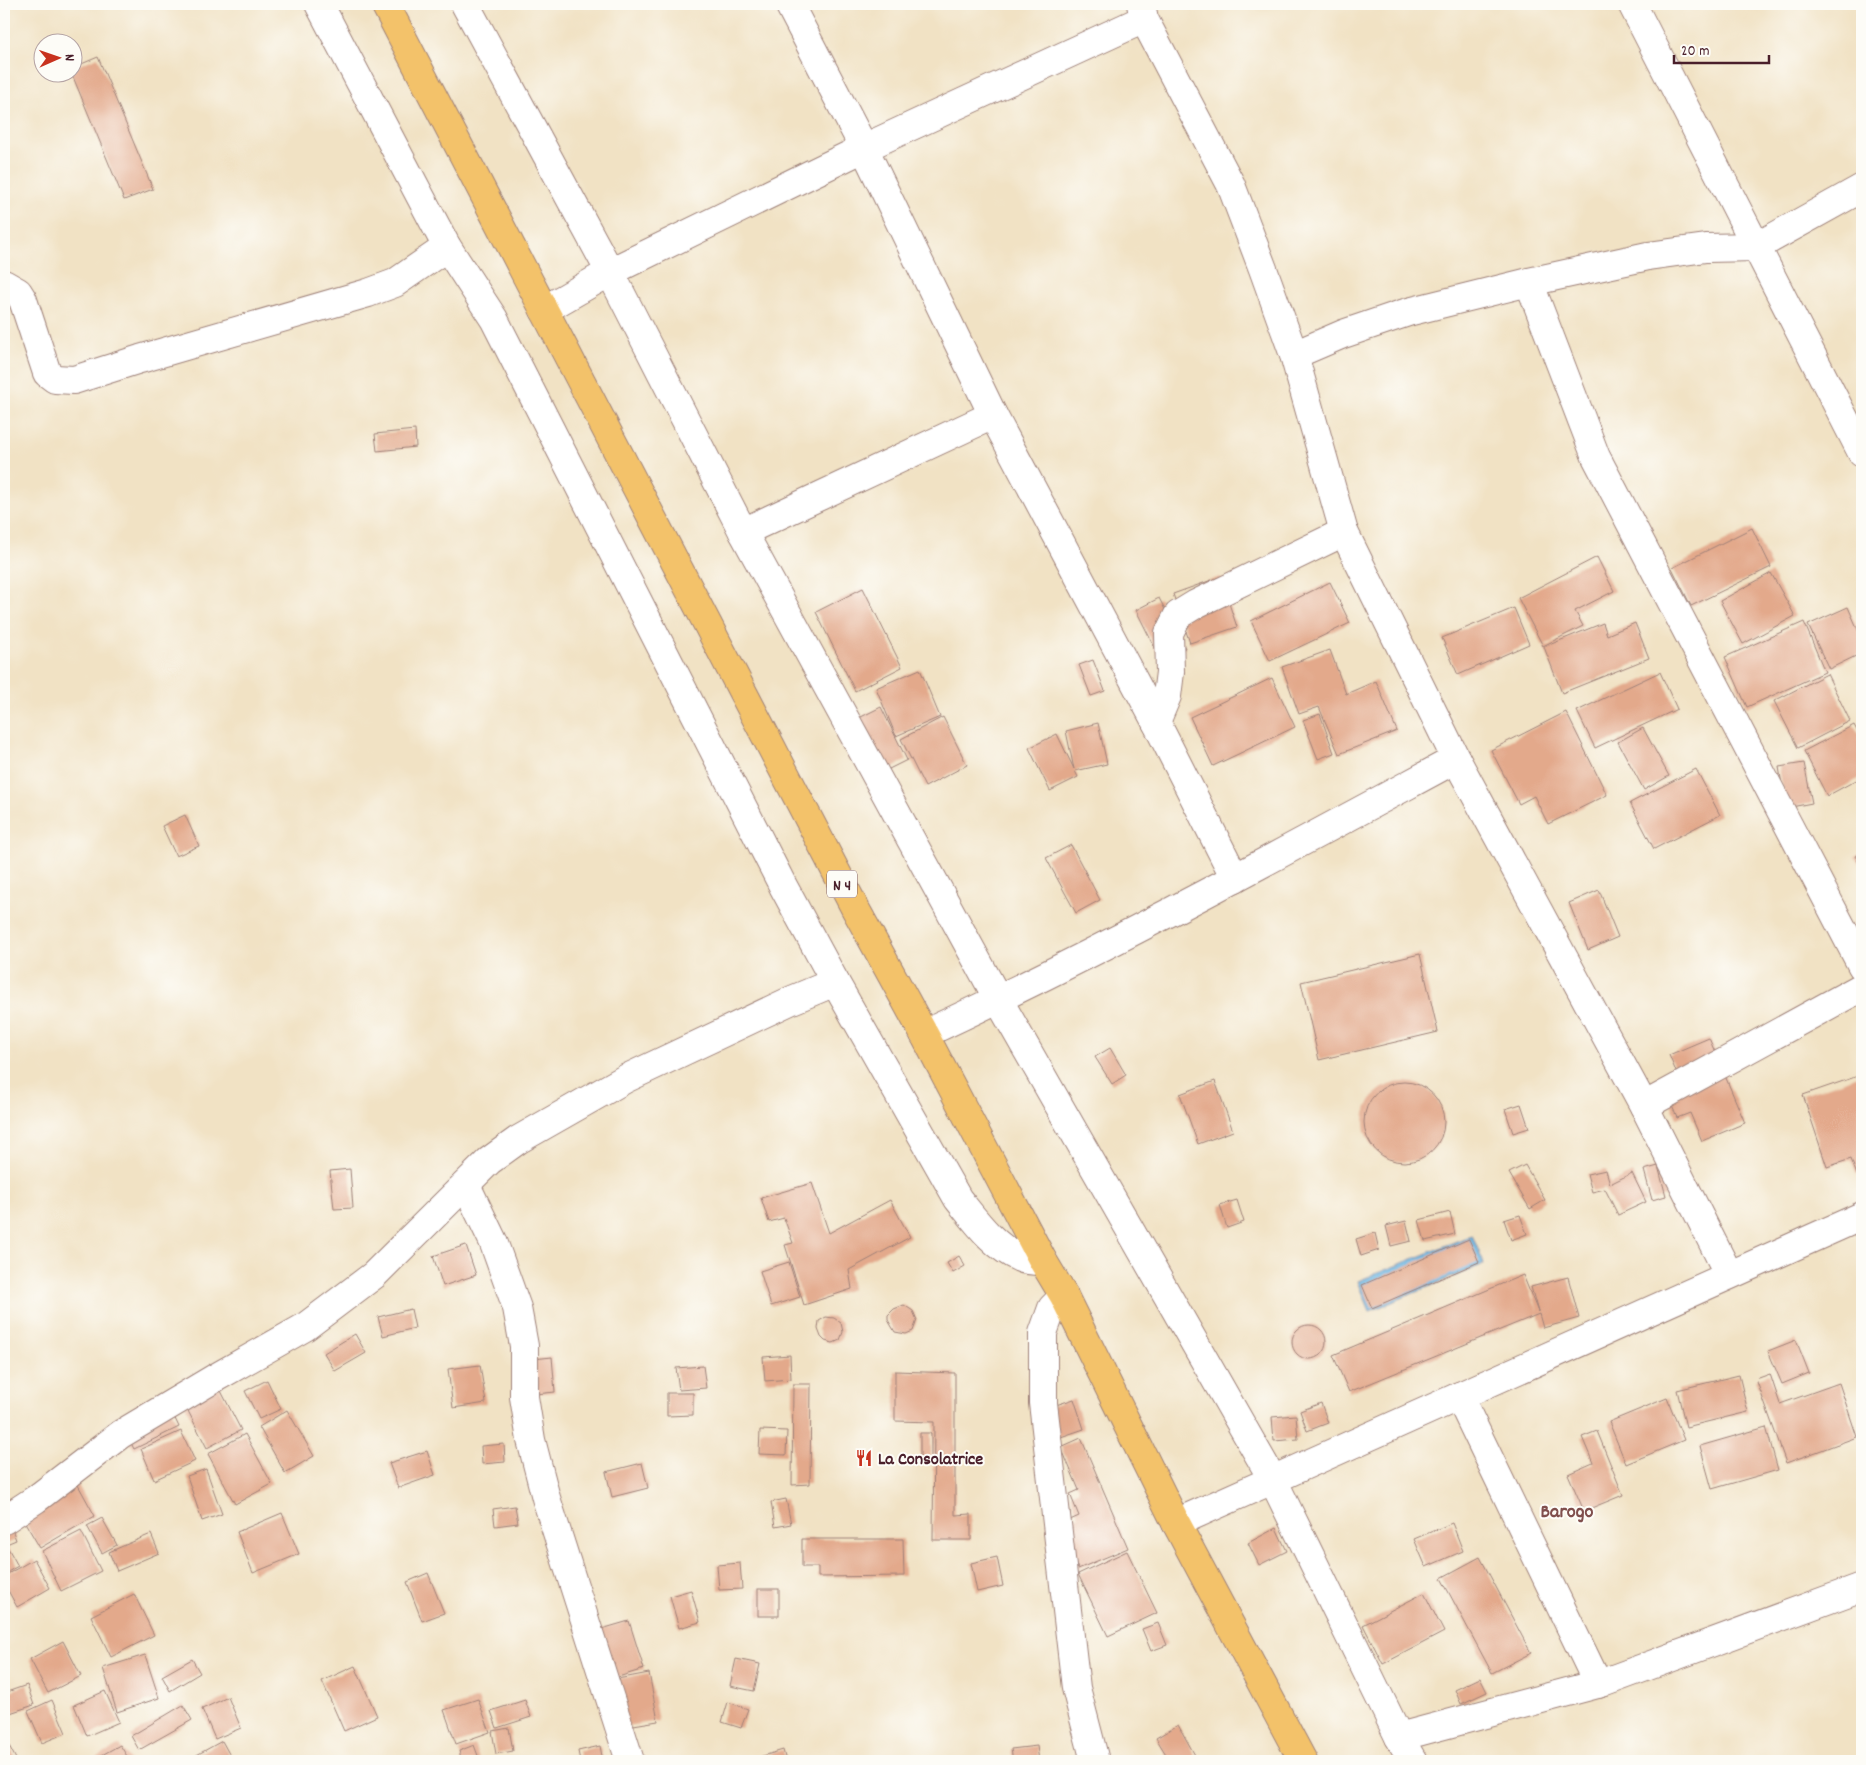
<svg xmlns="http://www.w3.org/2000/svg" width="1866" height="1765" font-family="Dekko,sans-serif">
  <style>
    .water { fill: #69b4e1; stroke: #5a6a86 }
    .building { fill: #e3a98b }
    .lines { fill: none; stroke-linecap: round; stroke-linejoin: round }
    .street-casing { stroke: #9e8078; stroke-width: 30 }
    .highway-casing { stroke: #9e8078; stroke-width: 30 }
    .street { stroke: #fff; stroke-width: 28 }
    .highway { stroke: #f3c26a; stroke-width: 28 }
    .labels { text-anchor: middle; stroke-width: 4; stroke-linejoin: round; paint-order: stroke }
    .shield { fill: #fdfcf7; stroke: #806168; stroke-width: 1 }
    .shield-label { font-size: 16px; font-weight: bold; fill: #4a1f2b }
    .poi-label { font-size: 18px; font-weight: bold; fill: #4a1f2b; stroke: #fdfcf7; text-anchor: start }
    .quarter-label { font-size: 20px; font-weight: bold; fill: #804f4d; stroke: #fdfcf7 }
  </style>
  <rect width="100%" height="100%" fill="#fdfcf7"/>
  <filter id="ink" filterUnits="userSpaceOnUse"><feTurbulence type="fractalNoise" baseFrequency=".02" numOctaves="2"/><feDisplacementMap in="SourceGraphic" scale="10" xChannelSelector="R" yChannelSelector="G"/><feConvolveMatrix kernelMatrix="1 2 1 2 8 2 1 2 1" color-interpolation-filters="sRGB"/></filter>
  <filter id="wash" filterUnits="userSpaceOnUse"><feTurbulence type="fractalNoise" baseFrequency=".0096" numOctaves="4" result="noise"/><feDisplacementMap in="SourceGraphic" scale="20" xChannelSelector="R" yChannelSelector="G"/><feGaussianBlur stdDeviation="1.12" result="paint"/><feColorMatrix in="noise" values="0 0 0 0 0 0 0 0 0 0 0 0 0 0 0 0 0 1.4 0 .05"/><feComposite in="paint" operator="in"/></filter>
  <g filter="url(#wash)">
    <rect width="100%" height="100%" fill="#f1e2c4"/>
    <path class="water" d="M 1472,1235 L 1484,1264 L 1370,1311 L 1358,1281 Z"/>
    <g id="blocks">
      <g class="building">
        <path d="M 98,57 L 153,189 L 124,200 L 71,72 L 72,68 Z"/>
        <path d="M 415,430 L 416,447 L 377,451 L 375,434 Z"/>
        <path d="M 1752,528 L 1771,567 L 1691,606 L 1672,568 Z"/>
        <path d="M 1597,557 L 1614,591 L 1575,611 L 1583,626 L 1543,646 L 1518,598 Z"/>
        <path d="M 1771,573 L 1795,616 L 1743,644 L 1720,601 Z"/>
        <path d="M 1220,577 L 1237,627 L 1190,643 L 1173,594 Z"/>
        <path d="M 1330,582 L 1350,623 L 1270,661 L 1251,621 Z"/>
        <path d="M 863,588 L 902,667 L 855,691 L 816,612 Z"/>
        <path d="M 1159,598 L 1185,648 L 1161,660 L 1136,610 Z"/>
        <path d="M 1848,607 L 1862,639 L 1862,653 L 1829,669 L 1808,625 Z"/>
        <path d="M 1514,608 L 1529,644 L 1458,675 L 1442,638 Z"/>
        <path d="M 1804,622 L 1825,672 L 1747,707 L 1725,657 Z"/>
        <path d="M 1603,623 L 1607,635 L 1635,623 L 1649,658 L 1562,693 L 1544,647 Z"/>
        <path d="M 1330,650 L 1346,694 L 1376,681 L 1397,731 L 1339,754 L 1319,707 L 1299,714 L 1282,667 Z"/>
        <path d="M 1093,660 L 1105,691 L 1091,696 L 1079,665 Z"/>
        <path d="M 920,669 L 940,717 L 896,736 L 876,688 Z"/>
        <path d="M 1660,672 L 1677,709 L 1595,748 L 1577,711 Z"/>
        <path d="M 1827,674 L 1850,721 L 1798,748 L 1774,701 Z"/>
        <path d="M 1272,678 L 1295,727 L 1213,766 L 1190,717 Z"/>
        <path d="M 881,707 L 907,760 L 883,772 L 857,719 Z"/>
        <path d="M 1566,712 L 1607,795 L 1548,824 L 1534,796 L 1519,804 L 1491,750 Z"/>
        <path d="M 1320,714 L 1334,753 L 1318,759 L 1303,720 Z"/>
        <path d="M 943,717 L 967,765 L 925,787 L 901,739 Z"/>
        <path d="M 1098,723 L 1107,764 L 1075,771 L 1078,777 L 1050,791 L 1029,748 L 1057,734 L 1074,769 L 1066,731 Z"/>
        <path d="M 1854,725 L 1862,740 L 1862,777 L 1827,796 L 1804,751 Z"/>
        <path d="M 1643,728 L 1669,776 L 1644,790 L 1618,742 Z"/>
        <path d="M 1804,763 L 1812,803 L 1786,808 L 1779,767 Z"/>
        <path d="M 1696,769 L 1720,815 L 1654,849 L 1630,803 Z"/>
        <path d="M 185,815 L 199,846 L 176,856 L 162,826 Z"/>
        <path d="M 1071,845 L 1100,900 L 1076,913 L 1046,858 Z"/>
        <path d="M 1862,852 L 1862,868 L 1855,856 Z"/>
        <path d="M 1599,890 L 1618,937 L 1588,950 L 1569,903 Z"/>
        <path d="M 1420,954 L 1438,1032 L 1319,1060 L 1301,982 Z"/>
        <path d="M 1709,1038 L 1745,1123 L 1702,1141 L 1690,1113 L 1677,1118 L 1664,1086 L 1679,1079 L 1669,1055 Z"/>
        <path d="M 1110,1048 L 1126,1075 L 1112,1084 L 1095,1057 Z"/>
        <path d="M 1858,1076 L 1862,1090 L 1862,1173 L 1857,1175 L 1851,1159 L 1827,1167 L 1803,1095 Z"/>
        <path d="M 1215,1081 L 1233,1131 L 1198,1144 L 1180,1094 Z"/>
        <circle cx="1404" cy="1122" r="40"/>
        <path d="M 1521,1104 L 1529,1128 L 1513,1133 L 1505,1109 Z"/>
        <path d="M 1525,1165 L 1545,1200 L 1530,1209 L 1509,1173 Z"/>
        <path d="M 1658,1166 L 1666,1196 L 1652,1200 L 1644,1170 Z"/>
        <path d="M 350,1169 L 353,1208 L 334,1209 L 330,1171 Z"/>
        <path d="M 1606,1170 L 1610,1184 L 1632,1173 L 1646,1202 L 1618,1215 L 1605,1189 L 1592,1192 L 1587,1174 Z"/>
        <path d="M 812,1183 L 829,1233 L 890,1200 L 910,1237 L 849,1270 L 852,1289 L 804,1305 L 785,1245 L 793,1243 L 784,1218 L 769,1222 L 761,1198 Z"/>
        <path d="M 1237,1200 L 1244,1222 L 1227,1228 L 1220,1205 Z"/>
        <path d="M 1450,1212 L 1455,1234 L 1425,1241 L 1419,1220 Z"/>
        <path d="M 1520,1215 L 1527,1234 L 1511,1240 L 1504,1220 Z"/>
        <path d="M 1406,1221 L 1411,1241 L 1391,1246 L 1386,1226 Z"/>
        <path d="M 1375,1233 L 1379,1250 L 1361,1256 L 1356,1239 Z"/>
        <path d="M 1469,1239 L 1479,1262 L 1372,1308 L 1362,1285 Z"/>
        <path d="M 466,1245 L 476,1275 L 443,1286 L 433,1256 Z"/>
        <path d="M 959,1256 L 965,1266 L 953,1273 L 947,1263 Z"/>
        <path d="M 789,1262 L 800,1297 L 771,1306 L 760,1271 Z"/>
        <path d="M 1523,1275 L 1538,1312 L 1531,1287 L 1568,1277 L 1579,1318 L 1543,1328 L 1539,1314 L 1349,1392 L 1333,1355 Z"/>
        <path d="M 904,1305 L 913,1311 L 917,1320 L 913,1331 L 906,1334 L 895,1332 L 888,1320 L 888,1315 L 894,1309 Z"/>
        <path d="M 411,1309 L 415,1328 L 383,1336 L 378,1317 Z"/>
        <path d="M 826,1317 L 834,1318 L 841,1323 L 843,1332 L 840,1340 L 833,1343 L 825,1341 L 821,1337 L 818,1329 L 819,1321 Z"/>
        <circle cx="1309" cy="1342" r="17"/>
        <path d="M 355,1334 L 366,1353 L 335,1371 L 324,1353 Z"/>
        <path d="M 1796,1340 L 1809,1373 L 1782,1384 L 1768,1351 Z"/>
        <path d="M 790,1355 L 791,1379 L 765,1381 L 763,1357 Z"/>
        <path d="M 552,1357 L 555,1392 L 517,1396 L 514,1361 Z"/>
        <path d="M 480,1365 L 486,1403 L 453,1408 L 448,1369 Z"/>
        <path d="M 703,1366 L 706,1388 L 679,1390 L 676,1368 Z"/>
        <path d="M 895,1371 L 955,1373 L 955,1515 L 971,1514 L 971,1540 L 933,1540 L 934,1422 L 895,1421 Z"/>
        <path d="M 1770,1374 L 1780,1404 L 1839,1383 L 1857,1437 L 1786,1463 L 1756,1379 Z"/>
        <path d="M 1739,1375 L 1748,1412 L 1686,1427 L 1677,1390 Z"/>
        <path d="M 267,1380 L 281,1409 L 259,1419 L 245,1391 Z"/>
        <path d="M 793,1384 L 811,1384 L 810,1484 L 792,1485 Z"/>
        <path d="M 219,1387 L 241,1430 L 207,1448 L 185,1405 Z"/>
        <path d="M 667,1393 L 693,1393 L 693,1415 L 667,1416 Z"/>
        <path d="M 1667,1398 L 1684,1440 L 1626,1464 L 1609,1422 Z"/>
        <path d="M 1074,1399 L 1084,1429 L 1049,1441 L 1038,1411 Z"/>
        <path d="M 1321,1403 L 1328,1423 L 1307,1431 L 1300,1411 Z"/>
        <path d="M 171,1410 L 179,1427 L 134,1449 L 126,1433 Z"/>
        <path d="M 287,1410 L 314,1456 L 285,1473 L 259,1427 Z"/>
        <path d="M 1296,1415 L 1298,1439 L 1274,1441 L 1272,1417 Z"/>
        <path d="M 1766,1427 L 1778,1470 L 1712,1489 L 1700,1446 Z"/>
        <path d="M 760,1430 L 787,1431 L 786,1455 L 759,1454 Z"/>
        <path d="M 181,1431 L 195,1461 L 154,1480 L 141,1449 Z"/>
        <path d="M 1597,1431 L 1623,1495 L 1584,1511 L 1568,1474 L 1593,1463 L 1582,1437 Z"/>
        <path d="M 920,1433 L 931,1433 L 931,1463 L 920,1462 Z"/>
        <path d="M 245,1434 L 272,1484 L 235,1504 L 208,1454 Z"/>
        <path d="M 1081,1438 L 1128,1548 L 1078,1569 L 1059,1525 L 1079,1516 L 1070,1494 L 1079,1490 L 1061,1447 Z"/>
        <path d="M 504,1444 L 505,1462 L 482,1464 L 481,1446 Z"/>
        <path d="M 427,1451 L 435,1475 L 398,1488 L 389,1463 Z"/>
        <path d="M 642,1463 L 648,1488 L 612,1497 L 606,1472 Z"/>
        <path d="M 206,1469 L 222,1514 L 202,1521 L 187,1476 Z"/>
        <path d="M 72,1474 L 95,1516 L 40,1548 L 16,1507 Z"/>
        <path d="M 786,1499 L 791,1524 L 775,1527 L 771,1502 Z"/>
        <path d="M 515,1506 L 518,1523 L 495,1526 L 493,1509 Z"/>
        <path d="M 282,1513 L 299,1554 L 253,1573 L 237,1532 Z"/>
        <path d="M 7,1515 L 16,1540 L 4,1545 L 4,1516 Z"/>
        <path d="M 102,1518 L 117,1545 L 102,1553 L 87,1526 Z"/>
        <path d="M 1452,1523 L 1463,1551 L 1426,1567 L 1414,1539 Z"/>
        <path d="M 1276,1528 L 1287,1551 L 1259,1565 L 1248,1543 Z"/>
        <path d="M 81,1531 L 101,1571 L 61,1591 L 42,1551 Z"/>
        <path d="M 151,1534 L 159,1553 L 117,1571 L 109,1552 Z"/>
        <path d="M 802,1539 L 903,1539 L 904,1576 L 818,1577 L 818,1567 L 802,1567 Z"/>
        <path d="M 8,1548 L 18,1566 L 4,1574 L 4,1551 Z"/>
        <path d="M 1127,1551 L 1157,1613 L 1108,1636 L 1078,1574 Z"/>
        <path d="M 997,1557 L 1003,1586 L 977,1592 L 971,1563 Z"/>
        <path d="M 1480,1557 L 1531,1653 L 1492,1673 L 1441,1578 Z"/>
        <path d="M 34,1559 L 50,1588 L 17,1607 L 4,1583 L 4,1576 Z"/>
        <path d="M 740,1563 L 742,1589 L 719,1590 L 717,1565 Z"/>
        <path d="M 428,1573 L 444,1613 L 422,1621 L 407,1582 Z"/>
        <rect x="758" y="1589" width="21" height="27"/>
        <path d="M 691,1590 L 700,1622 L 679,1628 L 670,1596 Z"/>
        <path d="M 1424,1593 L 1444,1632 L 1383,1664 L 1363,1625 Z"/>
        <path d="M 134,1594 L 154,1635 L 111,1657 L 91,1616 Z"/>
        <path d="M 629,1621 L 644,1669 L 602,1682 L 588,1633 Z"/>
        <path d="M 1158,1623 L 1167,1645 L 1151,1651 L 1142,1629 Z"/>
        <path d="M 63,1641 L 81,1676 L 48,1693 L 30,1659 Z"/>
        <path d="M 145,1655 L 159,1698 L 117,1712 L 103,1668 Z"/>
        <path d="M 192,1659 L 200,1673 L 170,1691 L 162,1676 Z"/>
        <path d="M 736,1659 L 760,1664 L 754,1691 L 730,1686 Z"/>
        <path d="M 355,1666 L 377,1716 L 344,1731 L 322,1681 Z"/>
        <path d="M 649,1673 L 658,1721 L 621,1727 L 612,1680 Z"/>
        <path d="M 1480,1678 L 1487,1692 L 1461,1704 L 1455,1690 Z"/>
        <path d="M 27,1685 L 34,1705 L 4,1715 L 4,1693 Z"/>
        <path d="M 105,1691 L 119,1722 L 87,1736 L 74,1705 Z"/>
        <path d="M 228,1697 L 241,1728 L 215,1739 L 202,1709 Z"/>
        <path d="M 478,1699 L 490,1732 L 456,1744 L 444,1710 Z"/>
        <path d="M 52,1700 L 66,1733 L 42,1743 L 28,1711 Z"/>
        <path d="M 525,1700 L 531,1717 L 497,1728 L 491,1711 Z"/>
        <path d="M 728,1702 L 748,1709 L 741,1728 L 722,1722 Z"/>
        <path d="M 183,1705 L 192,1720 L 139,1750 L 131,1736 Z"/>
        <path d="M 1178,1725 L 1196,1757 L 1188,1761 L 1170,1761 L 1156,1738 Z"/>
        <path d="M 509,1728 L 513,1751 L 496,1754 L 492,1731 Z"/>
        <path d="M 4,1736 L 17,1761 L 4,1761 Z"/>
        <path d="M 222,1741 L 233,1761 L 195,1761 L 193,1757 Z"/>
        <path d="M 120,1745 L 130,1761 L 91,1761 Z"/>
        <path d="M 474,1745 L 480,1761 L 462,1761 L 459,1751 Z"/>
        <path d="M 600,1746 L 603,1761 L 580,1761 L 578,1751 Z"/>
        <path d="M 1037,1746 L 1039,1761 L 1013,1761 L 1011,1749 Z"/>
        <path d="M 783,1750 L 786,1761 L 757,1761 L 756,1758 Z"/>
      </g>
    </g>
  </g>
  <g filter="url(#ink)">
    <use href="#blocks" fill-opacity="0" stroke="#9e8078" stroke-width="1"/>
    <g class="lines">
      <g class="street-casing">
        <g id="street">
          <path d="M 319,4 L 447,247 L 494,319 L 783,886 L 835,982 L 958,1199 C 975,1220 994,1247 1020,1258 C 1026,1261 1036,1261 1043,1261"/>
          <path d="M 465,4 L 610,272 L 743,532 L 998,999 L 1273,1480 L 1399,1737 L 1413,1761"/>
          <path d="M 789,4 L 864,148 L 993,415 L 1156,722 L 1235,878"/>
          <path d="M 1141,4 L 1144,19 L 1231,185 L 1263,269 L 1294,355 L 1344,532 L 1456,759 L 1644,1106 L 1729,1275"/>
          <path d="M 1632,4 L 1862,453"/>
          <path d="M 1529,282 L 1596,457 L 1862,966"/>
          <path d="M 4,284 L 18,292 L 23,300 L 47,373 L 55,379 L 74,380 L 140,359 L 368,293 L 395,283 L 447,247"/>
          <path d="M 544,310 L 610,272 L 864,148 L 1144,19"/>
          <path d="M 1294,355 L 1343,334 L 1408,312 L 1529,282 L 1648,256 L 1706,248 L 1756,247 L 1862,188"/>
          <path d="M 743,532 L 993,415"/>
          <path d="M 1156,722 L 1167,696 L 1170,672 L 1169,633 L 1178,615 L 1196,604 L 1344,532"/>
          <path d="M 924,1034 C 1105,950 1280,854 1456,759"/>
          <path d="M 1644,1106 L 1862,987"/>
          <path d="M 466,1185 L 493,1241 L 517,1308 L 524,1346 L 524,1397 L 531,1440 L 546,1498 L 630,1761"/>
          <path d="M 1064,1296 L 1052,1308 L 1043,1333 L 1043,1403 L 1076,1688 L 1095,1761"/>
          <path d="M 1459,1396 L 1598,1684"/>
          <path d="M 4,1520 L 36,1499 L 121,1434 L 215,1378 L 305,1327 L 374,1275 L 489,1161 L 518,1140 L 625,1079 L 792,1000 L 835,982"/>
          <path d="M 1176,1523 L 1862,1216"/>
          <path d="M 1399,1737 L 1605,1682 L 1862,1587"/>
        </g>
      </g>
      <g class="highway-casing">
        <path id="highway" d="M 385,4 L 856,910 L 924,1034 L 1043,1261 L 1064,1296 L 1176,1523 L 1303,1761"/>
      </g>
      <use href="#street" class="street"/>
      <use href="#highway" class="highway"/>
    </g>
  </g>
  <defs>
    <g id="restaurant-bare" transform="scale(1.35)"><path d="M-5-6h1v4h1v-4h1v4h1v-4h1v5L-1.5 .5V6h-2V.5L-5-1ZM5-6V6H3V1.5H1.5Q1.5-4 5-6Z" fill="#c8321e" stroke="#fdfcf7" stroke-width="2.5" paint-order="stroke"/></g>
  </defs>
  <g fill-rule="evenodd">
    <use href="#restaurant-bare" x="864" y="1458"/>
  </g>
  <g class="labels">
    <rect class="shield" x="827" y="870.5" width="30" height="27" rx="4"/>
    <g class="shield-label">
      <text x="842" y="890">N 4</text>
    </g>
    <g class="poi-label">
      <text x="878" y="1464">La Consolatrice</text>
    </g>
    <g class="quarter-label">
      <text x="1567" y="1517">Barogo</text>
    </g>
  </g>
  <rect width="1866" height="1765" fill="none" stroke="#fdfcf7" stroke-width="20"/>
  <g transform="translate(58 58) rotate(88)"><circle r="24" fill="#fdfcf7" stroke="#b5a4a5"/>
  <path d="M0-4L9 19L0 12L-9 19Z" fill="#c8321e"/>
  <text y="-8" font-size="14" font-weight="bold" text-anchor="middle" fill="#4a1f2b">N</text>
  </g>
  <path d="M1674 55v8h95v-8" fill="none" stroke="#4a1f2b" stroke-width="2.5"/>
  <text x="1681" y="55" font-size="15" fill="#4a1f2b" stroke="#fdfcf7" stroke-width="4" paint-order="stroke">20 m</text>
</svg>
